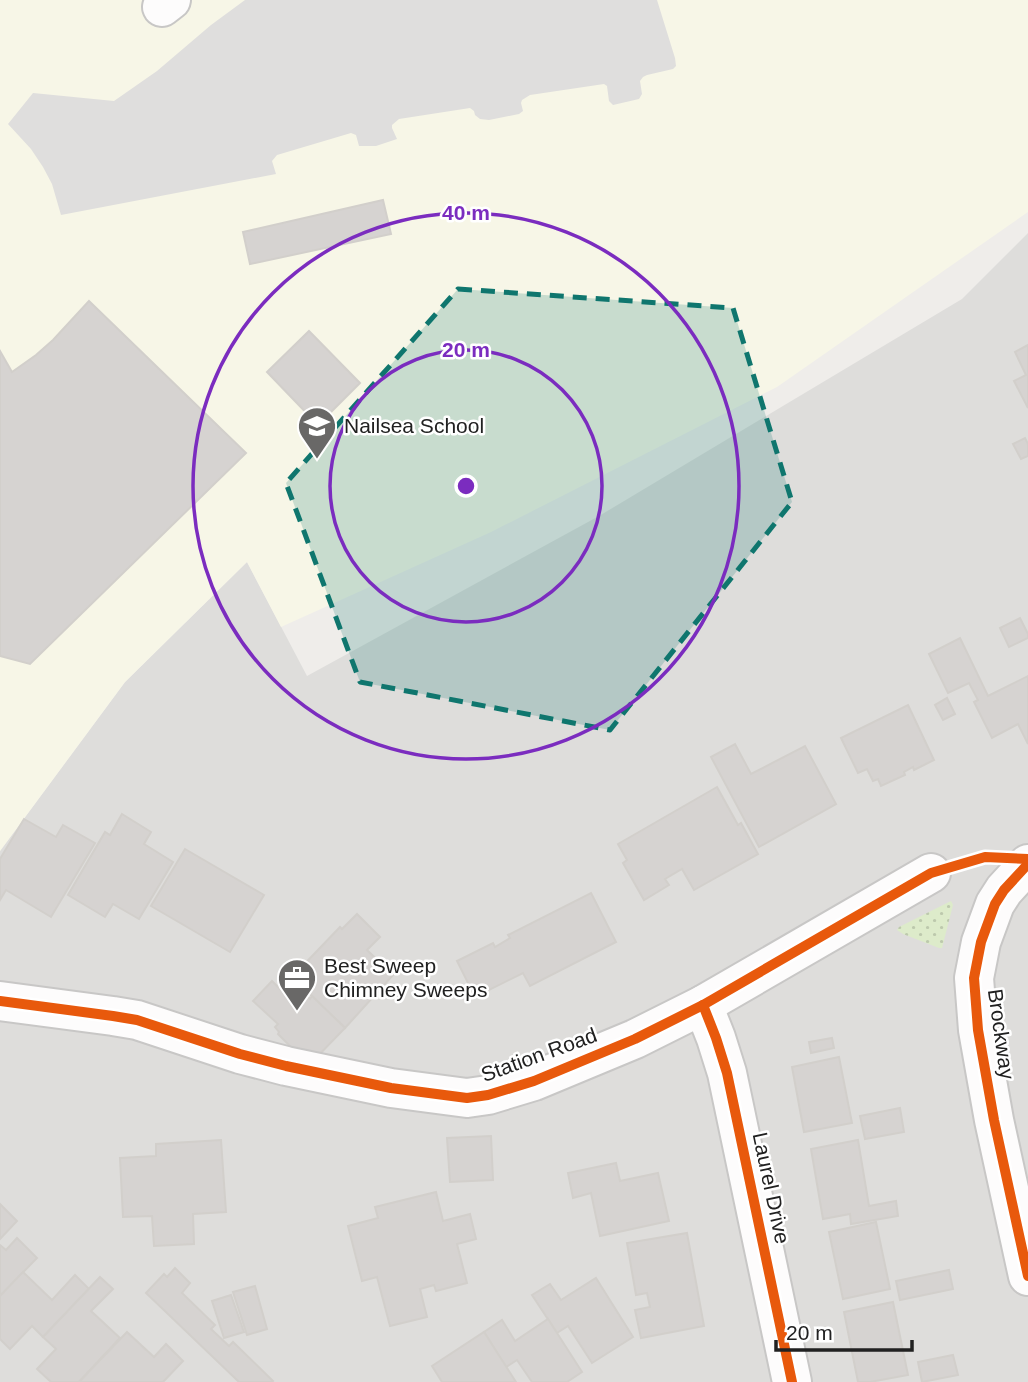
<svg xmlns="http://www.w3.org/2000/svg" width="1028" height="1382" font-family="Arial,sans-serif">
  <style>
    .residential { fill: #dedddb }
    .education { fill: #f7f6e7 }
    .grass { fill: url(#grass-dots) }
    .parking { fill: #dfdedd }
    .building { fill: #d6d3d1; stroke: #d2cfcb; stroke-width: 2 }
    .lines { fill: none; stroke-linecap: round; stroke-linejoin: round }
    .minor-casing { stroke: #c8c7c6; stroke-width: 42 }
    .minor { stroke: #fdfcfc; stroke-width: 38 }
    .cycleway-casing { stroke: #fff; stroke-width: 15 }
    .cycleway { stroke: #e8590c; stroke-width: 10 }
    .marked { fill: #0f766e; fill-opacity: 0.2; stroke: #0f766e; stroke-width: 5; stroke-dasharray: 14 9; stroke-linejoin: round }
    .ring { fill: none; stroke: #7b2cbf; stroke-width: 3.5 }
    .labels { text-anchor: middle; stroke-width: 5; stroke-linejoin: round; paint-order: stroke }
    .poi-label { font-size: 21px; fill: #212121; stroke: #fff; text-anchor: start }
    .street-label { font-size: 21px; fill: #212121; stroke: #fff }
    .centre { fill: #7b2cbf; stroke: #fff; stroke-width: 3.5 }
    .ring-label { font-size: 21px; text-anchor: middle; font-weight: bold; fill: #7b2cbf; stroke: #fff; stroke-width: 5; stroke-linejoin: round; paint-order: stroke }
  </style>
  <defs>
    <pattern id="grass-dots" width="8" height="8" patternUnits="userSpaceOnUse" patternTransform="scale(1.75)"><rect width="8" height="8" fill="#ddebca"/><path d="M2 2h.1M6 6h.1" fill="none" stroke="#bdc9ad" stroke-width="1.8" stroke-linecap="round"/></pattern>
  </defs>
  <rect width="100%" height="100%" fill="#efedea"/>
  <path class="residential" d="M 1028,233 L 1028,1382 L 0,1382 L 0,851 L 125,682 L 247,562 L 307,676 L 599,516 L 962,299 Z"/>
  <path class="education" d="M 0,0 L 1028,0 L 1028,212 L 777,387 L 491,532 L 281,627 L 247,562 L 125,682 L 0,851 Z"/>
  <path class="grass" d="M 951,901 L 953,905 L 942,948 L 939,948 L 903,934 L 897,930 L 899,927 Z"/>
  <path class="parking" d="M 245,0 L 657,0 L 675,58 L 676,66 L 673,69 L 647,75 L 643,77 L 640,81 L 642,94 L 639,99 L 613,105 L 609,101 L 607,86 L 604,84 L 530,95 L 522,100 L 521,103 L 523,111 L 519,114 L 489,120 L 480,119 L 475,115 L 474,111 L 470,108 L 399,119 L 392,125 L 392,128 L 397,139 L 376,146 L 359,146 L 356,135 L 351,133 L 277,155 L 272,161 L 276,174 L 61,215 L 52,184 L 43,167 L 31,149 L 8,124 L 33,93 L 114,101 L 157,71 L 211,25 Z"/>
  <g class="building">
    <path d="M 383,200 L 391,234 L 250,264 L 243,232 Z"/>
    <path d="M 89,301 L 246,453 L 30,664 L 0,656 L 0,351 L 12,372 L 36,355 L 53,340 Z"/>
    <path d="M 309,331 L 360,383 L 318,425 L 267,372 Z"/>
    <path d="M 1028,345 L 1028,408 L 1014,381 L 1026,375 L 1015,352 Z"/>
    <path d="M 1025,438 L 1028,444 L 1028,456 L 1021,459 L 1013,444 Z"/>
    <path d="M 1020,618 L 1028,634 L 1028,638 L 1009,647 L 1000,628 Z"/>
    <path d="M 960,638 L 988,696 L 1028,676 L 1028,744 L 1018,724 L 992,738 L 974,702 L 978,700 L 969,683 L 948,693 L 929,654 Z"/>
    <path d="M 947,698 L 955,714 L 943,720 L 935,705 Z"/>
    <path d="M 908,705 L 934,760 L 914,770 L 913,767 L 904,772 L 905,775 L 881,786 L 878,779 L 873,781 L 867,769 L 858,773 L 841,738 Z"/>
    <path d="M 735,744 L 751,774 L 805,746 L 836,804 L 759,847 L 711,757 Z"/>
    <path d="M 717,787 L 738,825 L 741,823 L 758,854 L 694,890 L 682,869 L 665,879 L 669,885 L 644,900 L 623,863 L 627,860 L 618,844 Z"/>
    <path d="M 122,814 L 151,832 L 144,844 L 173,862 L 139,919 L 113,904 L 105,917 L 68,895 L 105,832 L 110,835 Z"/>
    <path d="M 24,819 L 56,837 L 63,825 L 95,843 L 51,917 L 6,890 L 0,900 L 0,859 Z"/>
    <path d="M 185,849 L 264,895 L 230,952 L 151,906 Z"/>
    <path d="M 591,893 L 616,942 L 530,986 L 523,973 L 475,997 L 457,961 L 493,943 L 495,947 L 510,938 L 508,935 Z"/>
    <path d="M 357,914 L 380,937 L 367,950 L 393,975 L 345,1028 L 292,977 L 340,927 L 342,929 Z"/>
    <path d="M 272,981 L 288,997 L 298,987 L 310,999 L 312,996 L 345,1028 L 309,1065 L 278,1034 L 279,1032 L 275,1027 L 278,1024 L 253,1001 Z"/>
    <path d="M 832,1038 L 834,1048 L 811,1053 L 809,1042 Z"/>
    <path d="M 839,1057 L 852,1123 L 804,1132 L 792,1067 Z"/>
    <path d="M 900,1108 L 904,1132 L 865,1139 L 860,1116 Z"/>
    <path d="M 491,1136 L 493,1180 L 450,1182 L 447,1138 Z"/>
    <path d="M 221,1140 L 226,1212 L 193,1214 L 194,1244 L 154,1246 L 152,1216 L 123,1217 L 120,1158 L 156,1156 L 156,1144 Z"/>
    <path d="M 858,1140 L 869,1206 L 896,1201 L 898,1216 L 851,1224 L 850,1214 L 823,1219 L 811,1149 Z"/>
    <path d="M 616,1163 L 620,1181 L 658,1173 L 669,1221 L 600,1236 L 591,1193 L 573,1198 L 568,1173 Z"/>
    <path d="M 436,1192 L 443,1221 L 470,1214 L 476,1239 L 457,1244 L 467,1283 L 436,1291 L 434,1285 L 420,1289 L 427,1317 L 390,1326 L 377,1277 L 362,1281 L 348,1226 L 378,1218 L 375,1207 Z"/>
    <path d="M 0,1204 L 17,1221 L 0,1239 Z"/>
    <path d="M 876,1222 L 890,1289 L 843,1299 L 829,1232 Z"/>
    <path d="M 687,1233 L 704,1326 L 641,1338 L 635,1310 L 650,1307 L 647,1293 L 636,1295 L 627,1243 Z"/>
    <path d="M 17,1238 L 37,1258 L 0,1296 L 0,1245 L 6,1250 Z"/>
    <path d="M 175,1268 L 190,1283 L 182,1293 L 215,1325 L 211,1329 L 229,1346 L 233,1342 L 273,1381 L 272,1382 L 239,1382 L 146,1293 L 164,1274 L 167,1277 Z"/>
    <path d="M 949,1270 L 953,1289 L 900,1300 L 896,1281 Z"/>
    <path d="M 23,1272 L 52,1300 L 75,1275 L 89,1289 L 43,1337 L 32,1326 L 10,1349 L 0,1339 L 0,1296 Z"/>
    <path d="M 100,1277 L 113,1289 L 91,1311 L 120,1338 L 79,1382 L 51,1382 L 37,1369 L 56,1349 L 43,1337 Z"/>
    <path d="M 596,1278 L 633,1337 L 592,1363 L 568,1326 L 557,1333 L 532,1295 L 550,1284 L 561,1300 Z"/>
    <path d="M 255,1286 L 267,1329 L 247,1335 L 233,1292 Z"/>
    <path d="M 231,1295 L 244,1332 L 224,1338 L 212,1301 Z"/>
    <path d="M 893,1302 L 908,1375 L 870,1382 L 858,1382 L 844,1312 Z"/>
    <path d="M 548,1319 L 582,1372 L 567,1382 L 532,1382 L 517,1360 L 506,1367 L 484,1332 L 502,1320 L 515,1341 Z"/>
    <path d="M 127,1332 L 154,1357 L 166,1344 L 183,1361 L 163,1382 L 79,1382 Z"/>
    <path d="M 484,1332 L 516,1382 L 442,1382 L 432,1366 Z"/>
    <path d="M 953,1355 L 958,1375 L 922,1382 L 918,1362 Z"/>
  </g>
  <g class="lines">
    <g class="minor-casing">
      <g id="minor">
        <path d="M 162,7 L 171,0"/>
        <path d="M 1028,864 L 1004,890 L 995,904 L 981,942 L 974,978 L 978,1030 L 994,1120 L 1028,1276"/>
        <path d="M 0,1001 L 113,1016 L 137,1020 L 240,1054 L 286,1066 L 391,1088 L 467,1098 L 488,1095 L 534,1081 L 635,1039 L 703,1005 L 931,873"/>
        <path d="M 703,1005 L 716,1038 L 727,1073 L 792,1382"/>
      </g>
    </g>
    <use href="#minor" class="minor"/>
    <g class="cycleway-casing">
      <g id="cycleway">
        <path d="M 1028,864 L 1004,890 L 995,904 L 981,942 L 974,978 L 978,1030 L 994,1120 L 1028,1276"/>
        <path d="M 0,1001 L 113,1016 L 137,1020 L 240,1054 L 286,1066 L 391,1088 L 467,1098 L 488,1095 L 534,1081 L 635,1039 L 703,1005 L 931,873 L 985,857 L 1028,859"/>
        <path d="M 703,1005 L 716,1038 L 727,1073 L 792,1382"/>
      </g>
    </g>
    <use href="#cycleway" class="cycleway"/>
  </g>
  <path class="marked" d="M 458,289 L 733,308 L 792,502 L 610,730 L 360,682 L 286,483 Z"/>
  <g class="ring">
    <circle cx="466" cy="486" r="136"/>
    <circle cx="466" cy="486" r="273"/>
  </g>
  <defs>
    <g id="school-pin" transform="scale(2.0125)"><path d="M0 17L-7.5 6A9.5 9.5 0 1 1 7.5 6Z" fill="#696867" stroke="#fff"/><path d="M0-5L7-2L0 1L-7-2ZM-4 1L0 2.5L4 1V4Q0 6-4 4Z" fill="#fff"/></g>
    <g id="office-pin" transform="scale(2.0125)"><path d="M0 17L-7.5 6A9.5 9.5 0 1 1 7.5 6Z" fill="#696867" stroke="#fff"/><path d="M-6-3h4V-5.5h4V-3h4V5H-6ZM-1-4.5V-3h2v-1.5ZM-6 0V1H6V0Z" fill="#fff"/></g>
  </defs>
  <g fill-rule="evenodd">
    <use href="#school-pin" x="317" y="426"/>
    <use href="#office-pin" x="297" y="978"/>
  </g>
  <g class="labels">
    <g class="poi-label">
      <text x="344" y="433">Nailsea School</text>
      <text x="324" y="973">Best Sweep<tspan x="324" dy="24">Chimney Sweeps</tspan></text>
    </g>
    <g class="street-label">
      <text transform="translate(1001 1034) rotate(82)" y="7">Brockway</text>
      <text transform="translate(539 1055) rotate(-20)" y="7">Station Road</text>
      <text transform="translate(771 1188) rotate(78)" y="7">Laurel Drive</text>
    </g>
  </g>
  <circle cx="466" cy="486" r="10" class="centre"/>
  <g class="ring-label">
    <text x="466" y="220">40 m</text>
    <text x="466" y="357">20 m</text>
  </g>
  <path d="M776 1340v10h136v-10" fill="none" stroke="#212121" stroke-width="3.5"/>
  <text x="786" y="1340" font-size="21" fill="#212121" stroke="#ffffff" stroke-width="5" paint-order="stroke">20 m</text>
</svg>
